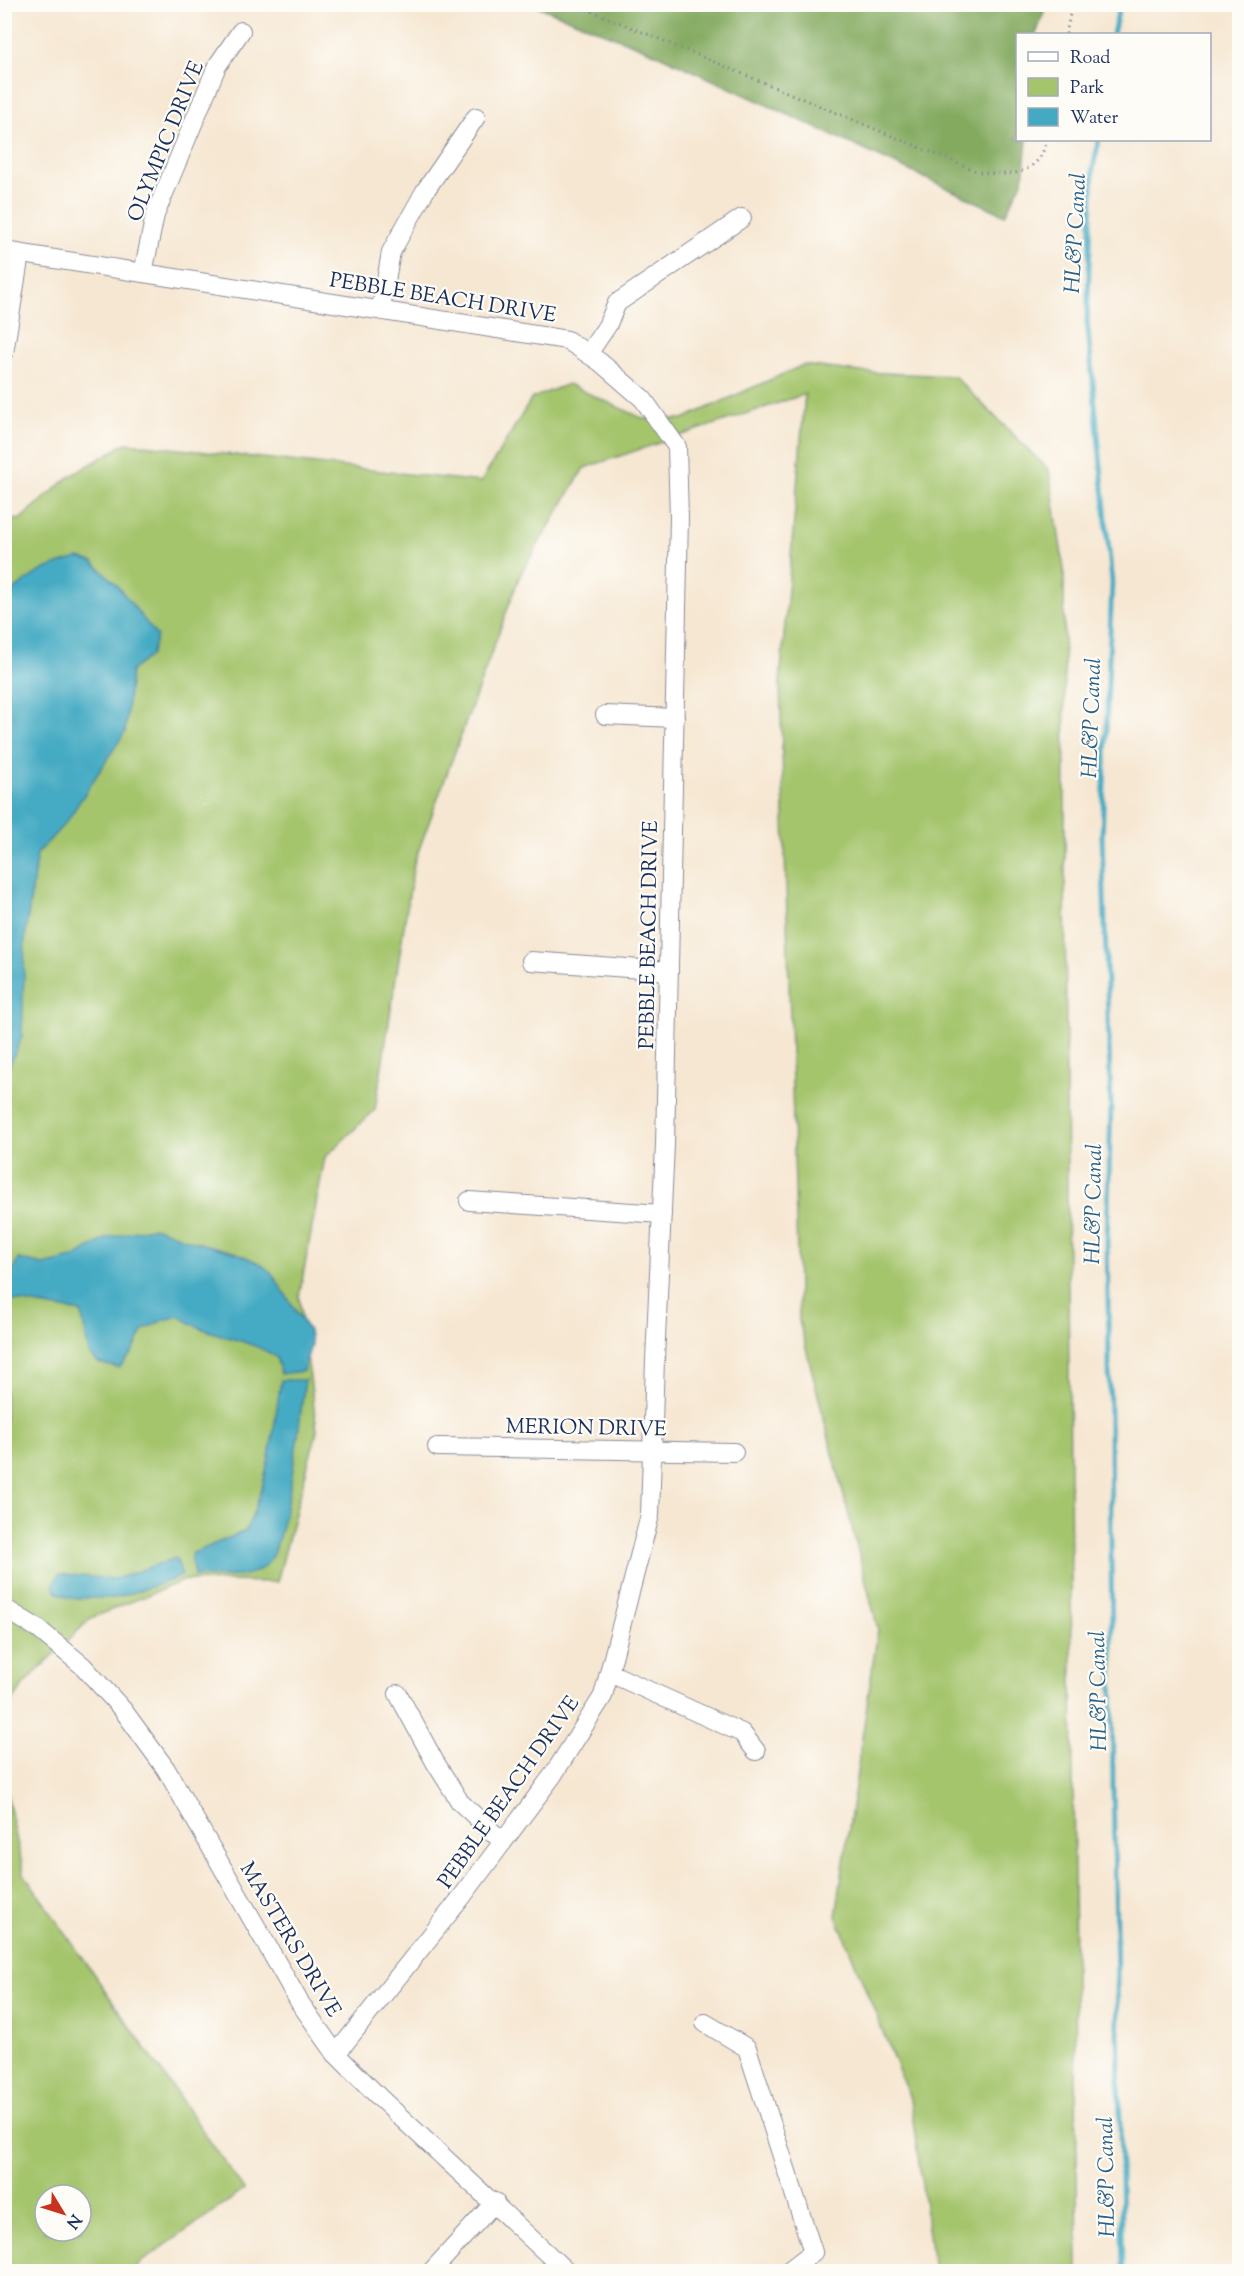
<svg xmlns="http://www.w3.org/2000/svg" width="1244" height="2276" font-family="'Sorts Mill Goudy',serif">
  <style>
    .green { fill: #a5c56d; stroke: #607a66; stroke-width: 1.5; fill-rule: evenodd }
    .forest { fill: #84aa60; stroke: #506c5f; stroke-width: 1.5 }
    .water { fill: #44aac3; stroke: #306c90; stroke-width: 1.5 }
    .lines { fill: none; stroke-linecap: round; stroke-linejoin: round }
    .stream { stroke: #44aac3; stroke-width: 5 }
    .minor-casing { stroke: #888b98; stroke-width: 20 }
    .path { stroke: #888b98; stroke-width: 3; stroke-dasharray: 1.5 4.5; stroke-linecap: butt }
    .minor { stroke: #fff; stroke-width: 18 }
    .labels { text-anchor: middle; stroke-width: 4.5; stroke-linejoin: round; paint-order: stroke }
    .street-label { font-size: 21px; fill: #1b2f5e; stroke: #fdfcf7 }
    .water-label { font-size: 22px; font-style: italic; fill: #2b6086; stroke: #fdfcf7 }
  </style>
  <rect width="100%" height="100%" fill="#fdfcf7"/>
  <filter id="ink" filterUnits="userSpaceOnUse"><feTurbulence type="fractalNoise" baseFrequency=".0167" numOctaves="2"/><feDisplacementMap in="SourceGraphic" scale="12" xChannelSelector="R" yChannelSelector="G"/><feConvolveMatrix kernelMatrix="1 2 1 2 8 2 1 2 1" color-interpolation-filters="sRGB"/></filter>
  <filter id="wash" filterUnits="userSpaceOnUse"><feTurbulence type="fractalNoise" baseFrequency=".008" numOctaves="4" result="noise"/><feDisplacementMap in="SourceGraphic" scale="24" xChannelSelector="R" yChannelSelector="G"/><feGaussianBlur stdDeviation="1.35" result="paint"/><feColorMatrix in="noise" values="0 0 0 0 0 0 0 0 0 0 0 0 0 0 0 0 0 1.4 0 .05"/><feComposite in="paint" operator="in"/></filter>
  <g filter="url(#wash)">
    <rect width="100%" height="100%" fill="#f6e7d2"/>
    <g class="green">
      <path d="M 803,365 L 861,372 L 954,376 L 1049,470 L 1064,569 L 1066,1081 L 1078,2271 L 934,2271 L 910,2099 L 836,1916 L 878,1629 L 799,1321 L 780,682 L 805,394 L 584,468 L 520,575 L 414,863 L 375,1110 L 325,1157 L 299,1297 L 317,1430 L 277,1582 L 185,1580 L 91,1618 L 24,1684 L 5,1714 L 5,517 L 19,520 L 69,477 L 126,443 L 481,482 L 532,398 L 568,384 L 644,419 L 683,419 Z"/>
      <path d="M 4,1780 L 24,1874 L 244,2190 L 140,2263 L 135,2271 L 5,2271 ZM 45,2195 L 81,2195 L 81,2231 L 45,2231 Z"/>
    </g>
    <path class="forest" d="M 534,5 L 1047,5 L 1036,34 L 1018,34 L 1018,140 L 1027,140 L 1023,180 L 1005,215 L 650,51 Z"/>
    <g class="water">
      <path d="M 79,558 L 93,562 L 116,584 L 157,636 L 151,655 L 131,671 L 125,732 L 67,821 L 37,854 L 25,938 L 22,1037 L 9,1066 L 5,1120 L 5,598 C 33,574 42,567 79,558 Z"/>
      <path d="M 154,1227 L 192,1241 L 237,1253 L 261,1264 L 273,1275 L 309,1331 L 311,1345 L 303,1371 L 281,1374 L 276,1357 C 246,1337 208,1337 179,1316 L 161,1321 L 144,1330 L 132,1353 L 119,1368 L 98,1363 L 89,1353 L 81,1312 L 5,1299 L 5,1292 L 18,1259 L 43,1265 L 73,1258 L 107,1238 Z"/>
      <path d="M 281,1380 L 305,1380 C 300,1415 287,1547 265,1566 C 247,1581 216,1576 194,1576 L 191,1554 L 245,1531 C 269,1485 273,1431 281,1380 Z"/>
      <path d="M 176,1558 L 182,1575 L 169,1581 L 115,1598 L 70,1598 L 58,1593 L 53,1585 L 59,1574 L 115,1579 Z"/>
    </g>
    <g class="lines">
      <g class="stream">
        <path d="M 1113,34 L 1120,4"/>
        <path d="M 1099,140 L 1093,168 L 1087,320 L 1112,582 L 1102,836 L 1111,1106 L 1107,1241 L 1110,1414 L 1113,1785 L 1123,2272"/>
      </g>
    </g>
  </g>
  <g filter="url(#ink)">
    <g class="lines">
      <g class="minor-casing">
        <g id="minor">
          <path d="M 4,251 L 567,340 L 600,362 L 643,399 L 677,447 L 679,518 L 665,1144 L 655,1360 L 650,1515 L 603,1696 L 553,1775 L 461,1898 L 336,2054"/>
          <path d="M 143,273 L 155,215 L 217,66 L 241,31"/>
          <path d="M 381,309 L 391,252 L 425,191 L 476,117"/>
          <path d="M 4,353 L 20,254"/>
          <path d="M 588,354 L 607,326 L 617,303 L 742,218"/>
          <path d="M 605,715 L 675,718"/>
          <path d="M 531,961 L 669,971"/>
          <path d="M 469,1201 L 662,1214"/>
          <path d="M 437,1447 L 734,1452"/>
          <path d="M 4,1608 L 37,1628 L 83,1666 L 123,1710 L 166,1769 L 300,2003 L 336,2054 L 380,2098 L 567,2272"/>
          <path d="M 610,1673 L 742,1733 L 756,1751"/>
          <path d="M 398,1694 L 435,1762 L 460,1802 L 503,1842"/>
          <path d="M 705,2023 L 747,2048 L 813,2252 L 787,2272"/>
          <path d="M 431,2272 L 495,2202"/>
        </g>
      </g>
      <g class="path">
        <path d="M 575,4 L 976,171 C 1006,177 1040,177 1046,140"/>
        <path d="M 1066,34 L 1072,4"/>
      </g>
      <use href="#minor" class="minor"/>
    </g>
  </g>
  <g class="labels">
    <g class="street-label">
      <text transform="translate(165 141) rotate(-68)" y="7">OLYMPIC DRIVE</text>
      <text transform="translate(443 297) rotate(9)" y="7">PEBBLE BEACH DRIVE</text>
      <text transform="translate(648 935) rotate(-89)" y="7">PEBBLE BEACH DRIVE</text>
      <text transform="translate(586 1427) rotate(1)" y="7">MERION DRIVE</text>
      <text transform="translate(508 1792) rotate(-55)" y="7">PEBBLE BEACH DRIVE</text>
      <text transform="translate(291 1939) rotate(59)" y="7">MASTERS DRIVE</text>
    </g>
    <g class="water-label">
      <text transform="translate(1074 233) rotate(-87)" y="8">HL&amp;P Canal</text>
      <text transform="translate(1090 718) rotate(-88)" y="8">HL&amp;P Canal</text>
      <text transform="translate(1092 1204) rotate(-89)" y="8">HL&amp;P Canal</text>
      <text transform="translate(1097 1691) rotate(-91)" y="8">HL&amp;P Canal</text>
      <text transform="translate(1105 2177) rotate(-91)" y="8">HL&amp;P Canal</text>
    </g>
  </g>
  <rect width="1244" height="2276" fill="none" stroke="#fdfcf7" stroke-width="24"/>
  <rect x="1016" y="33" width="195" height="108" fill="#fdfcf7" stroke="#a3aaba" stroke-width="1.5"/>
  <rect x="1028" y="52" width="30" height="9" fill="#ffffff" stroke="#a3aaba" stroke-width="1.5"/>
  <text x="1070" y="63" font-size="18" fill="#1b2f5e">Road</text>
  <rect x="1028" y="78" width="30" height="18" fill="#a5c56d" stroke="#a3aaba" stroke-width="1.5"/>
  <text x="1070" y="93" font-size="18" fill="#1b2f5e">Park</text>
  <rect x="1028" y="108" width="30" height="18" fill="#44aac3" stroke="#a3aaba" stroke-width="1.5"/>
  <text x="1070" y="123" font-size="18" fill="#1b2f5e">Water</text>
  <g transform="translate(63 2213) rotate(128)"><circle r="28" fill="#fdfcf7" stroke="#a3aaba" stroke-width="1.5"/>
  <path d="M0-4.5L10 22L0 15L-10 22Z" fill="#c8321e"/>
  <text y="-9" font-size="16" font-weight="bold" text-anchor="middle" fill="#1b2f5e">N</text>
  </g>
</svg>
